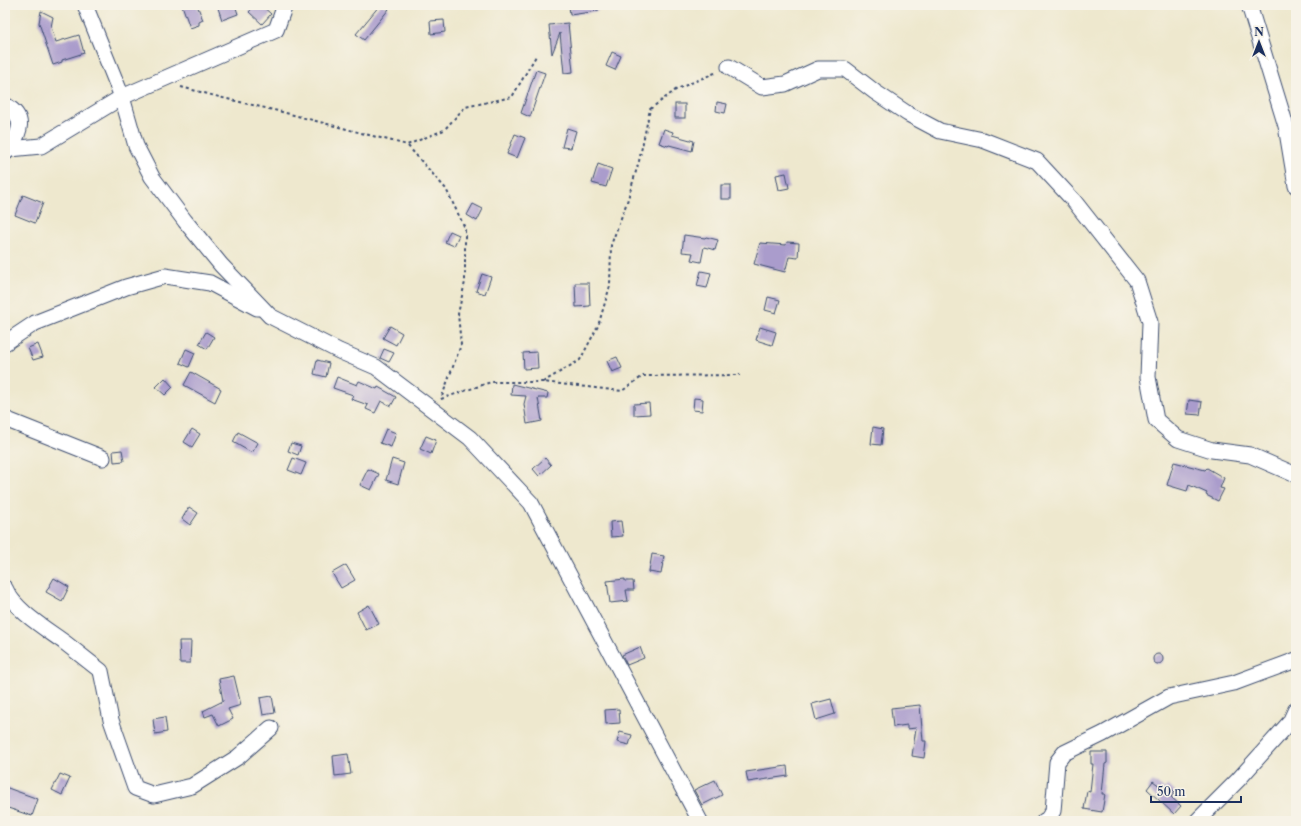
<svg xmlns="http://www.w3.org/2000/svg" width="1301" height="826" font-family="'Libre Caslon Text',serif">
  <style>
    .building { fill: #aa9ccc }
    .lines { fill: none; stroke-linecap: round; stroke-linejoin: round }
    .minor-casing { stroke: #3b4b6f; stroke-width: 17 }
    .path { stroke: #3b4b6f; stroke-width: 2; stroke-dasharray: 3 3; stroke-linecap: butt }
    .minor { stroke: #fff; stroke-width: 15 }
  </style>
  <rect width="100%" height="100%" fill="#f7f3e8"/>
  <filter id="ink" filterUnits="userSpaceOnUse"><feTurbulence type="fractalNoise" baseFrequency=".025" numOctaves="2"/><feDisplacementMap in="SourceGraphic" scale="8" xChannelSelector="R" yChannelSelector="G"/><feConvolveMatrix kernelMatrix="1 2 1 2 8 2 1 2 1" color-interpolation-filters="sRGB"/></filter>
  <filter id="wash" filterUnits="userSpaceOnUse"><feTurbulence type="fractalNoise" baseFrequency=".012" numOctaves="4" result="noise"/><feDisplacementMap in="SourceGraphic" scale="16" xChannelSelector="R" yChannelSelector="G"/><feGaussianBlur stdDeviation="0.9" result="paint"/><feColorMatrix in="noise" values="0 0 0 0 0 0 0 0 0 0 0 0 0 0 0 0 0 1.4 0 .05"/><feComposite in="paint" operator="in"/></filter>
  <g filter="url(#wash)">
    <rect width="100%" height="100%" fill="#eee8ce"/>
    <g id="blocks">
      <g class="building">
        <path d="M 182,5 L 197,5 L 203,20 L 199,22 L 199,25 L 190,28 Z"/>
        <path d="M 217,5 L 235,5 L 238,14 L 222,20 Z"/>
        <path d="M 255,5 L 261,5 L 271,14 L 262,24 L 249,12 Z"/>
        <path d="M 380,5 L 383,5 L 389,9 L 364,40 L 356,34 Z"/>
        <path d="M 569,5 L 598,5 L 598,11 L 570,15 Z"/>
        <path d="M 41,11 L 53,17 L 51,27 L 56,42 L 79,35 L 84,53 L 62,60 L 62,62 L 53,65 L 39,23 Z"/>
        <path d="M 444,20 L 445,32 L 431,34 L 430,21 Z"/>
        <path d="M 568,23 L 573,72 L 564,73 L 560,33 L 552,54 L 549,25 Z"/>
        <path d="M 612,52 L 621,56 L 615,70 L 606,66 Z"/>
        <path d="M 536,70 L 545,73 L 530,117 L 521,113 Z"/>
        <path d="M 717,102 L 727,104 L 725,113 L 716,111 Z"/>
        <rect x="675" y="104" width="10" height="14"/>
        <path d="M 567,128 L 576,131 L 571,148 L 562,147 Z"/>
        <path d="M 664,129 L 673,132 L 672,135 L 694,141 L 692,151 L 669,145 L 668,146 L 659,143 Z"/>
        <path d="M 515,134 L 525,138 L 517,158 L 507,154 Z"/>
        <path d="M 598,164 L 612,169 L 606,187 L 592,183 Z"/>
        <path d="M 786,173 L 789,188 L 779,190 L 776,175 Z"/>
        <rect x="721" y="185" width="10" height="14"/>
        <path d="M 23,195 L 43,203 L 35,223 L 15,215 Z"/>
        <path d="M 473,204 L 483,209 L 477,221 L 467,215 Z"/>
        <path d="M 450,231 L 459,235 L 454,246 L 445,242 Z"/>
        <path d="M 684,235 L 705,238 L 706,237 L 718,240 L 715,250 L 704,247 L 701,262 L 691,260 L 693,253 L 682,252 Z"/>
        <path d="M 787,242 L 799,243 L 798,258 L 789,257 L 785,272 L 754,264 L 760,243 L 786,245 Z"/>
        <path d="M 701,271 L 711,273 L 707,288 L 697,286 Z"/>
        <path d="M 482,274 L 491,277 L 485,294 L 476,291 Z"/>
        <path d="M 575,283 L 589,283 L 590,306 L 576,307 Z"/>
        <path d="M 768,297 L 780,300 L 776,313 L 765,310 Z"/>
        <path d="M 390,326 L 402,333 L 396,345 L 383,338 Z"/>
        <path d="M 760,327 L 776,332 L 772,345 L 756,340 Z"/>
        <path d="M 206,332 L 214,337 L 207,349 L 199,344 Z"/>
        <path d="M 38,344 L 43,357 L 33,360 L 28,348 Z"/>
        <path d="M 186,349 L 195,353 L 189,367 L 180,363 Z"/>
        <path d="M 384,349 L 394,353 L 389,362 L 380,358 Z"/>
        <path d="M 537,352 L 538,368 L 524,369 L 523,353 Z"/>
        <path d="M 617,357 L 622,368 L 612,372 L 607,361 Z"/>
        <path d="M 317,360 L 329,363 L 326,377 L 314,374 Z"/>
        <path d="M 191,372 L 221,389 L 215,402 L 184,385 Z"/>
        <path d="M 337,377 L 357,385 L 359,381 L 377,389 L 378,387 L 396,397 L 391,406 L 381,401 L 375,413 L 366,409 L 368,405 L 351,399 L 353,395 L 333,388 Z"/>
        <path d="M 165,378 L 173,387 L 165,395 L 156,387 Z"/>
        <path d="M 512,384 L 548,393 L 547,398 L 538,398 L 542,421 L 527,424 L 524,404 L 526,396 L 511,395 Z"/>
        <path d="M 694,398 L 703,399 L 702,411 L 693,410 Z"/>
        <path d="M 1189,400 L 1202,402 L 1200,415 L 1187,414 Z"/>
        <path d="M 649,403 L 650,414 L 634,415 L 634,404 Z"/>
        <path d="M 873,427 L 883,429 L 881,445 L 871,444 Z"/>
        <path d="M 192,429 L 200,434 L 192,447 L 184,442 Z"/>
        <path d="M 386,429 L 396,433 L 391,447 L 380,443 Z"/>
        <path d="M 238,432 L 258,443 L 252,453 L 233,442 Z"/>
        <path d="M 426,436 L 436,440 L 431,454 L 420,449 Z"/>
        <path d="M 291,443 L 301,446 L 298,455 L 288,451 Z"/>
        <path d="M 122,450 L 124,461 L 114,462 L 113,451 Z"/>
        <path d="M 293,458 L 306,463 L 301,475 L 288,470 Z"/>
        <path d="M 545,458 L 551,465 L 539,476 L 533,469 Z"/>
        <path d="M 392,459 L 404,463 L 398,484 L 386,480 Z"/>
        <path d="M 1174,462 L 1205,470 L 1207,468 L 1224,478 L 1220,488 L 1224,489 L 1218,501 L 1206,495 L 1207,493 L 1189,485 L 1187,491 L 1167,485 Z"/>
        <path d="M 368,469 L 379,474 L 371,490 L 360,485 Z"/>
        <path d="M 189,507 L 198,513 L 190,525 L 182,519 Z"/>
        <path d="M 621,521 L 623,536 L 611,537 L 610,522 Z"/>
        <path d="M 652,554 L 664,556 L 661,574 L 649,572 Z"/>
        <path d="M 346,565 L 355,580 L 341,588 L 332,573 Z"/>
        <path d="M 54,578 L 69,587 L 62,601 L 46,592 Z"/>
        <path d="M 625,579 L 625,581 L 633,581 L 634,590 L 626,590 L 628,601 L 610,603 L 607,581 Z"/>
        <path d="M 369,605 L 379,624 L 366,630 L 357,612 Z"/>
        <path d="M 179,641 L 191,641 L 190,663 L 180,663 Z"/>
        <path d="M 640,647 L 644,658 L 627,665 L 622,655 Z"/>
        <circle cx="1158" cy="659" r="5"/>
        <path d="M 234,676 L 241,705 L 228,709 L 233,719 L 219,726 L 213,714 L 205,717 L 203,711 L 223,701 L 219,679 Z"/>
        <path d="M 272,696 L 275,713 L 263,715 L 260,698 Z"/>
        <path d="M 831,699 L 835,714 L 816,720 L 812,704 Z"/>
        <path d="M 920,705 L 923,741 L 926,741 L 924,758 L 912,756 L 916,728 L 907,729 L 907,725 L 893,727 L 891,708 Z"/>
        <path d="M 619,709 L 620,723 L 606,724 L 605,710 Z"/>
        <path d="M 165,717 L 167,732 L 155,734 L 153,719 Z"/>
        <path d="M 620,732 L 632,735 L 629,745 L 617,742 Z"/>
        <path d="M 1091,752 L 1107,752 L 1107,763 L 1105,764 L 1102,794 L 1105,794 L 1102,812 L 1084,809 L 1087,791 L 1090,792 L 1093,764 L 1091,764 Z"/>
        <path d="M 348,754 L 351,774 L 335,776 L 333,756 Z"/>
        <path d="M 787,766 L 788,776 L 748,782 L 746,772 Z"/>
        <path d="M 60,774 L 70,778 L 62,795 L 52,790 Z"/>
        <path d="M 715,780 L 722,795 L 702,805 L 694,790 Z"/>
        <path d="M 1153,781 L 1164,789 L 1168,785 L 1175,792 L 1171,797 L 1181,806 L 1174,814 L 1147,789 Z"/>
        <path d="M 5,787 L 38,799 L 32,816 L 5,807 Z"/>
      </g>
    </g>
  </g>
  <g filter="url(#ink)">
    <use href="#blocks" fill-opacity="0" stroke="#3b4b6f" stroke-width="1"/>
    <g class="lines">
      <g class="minor-casing">
        <g id="minor">
          <path d="M 85,5 L 122,97 L 136,146 L 152,177 L 185,221 L 221,265 L 270,316 L 339,351 L 376,367 L 470,438 L 531,503 L 700,821"/>
          <path d="M 1249,5 L 1286,126 L 1296,186"/>
          <path d="M 729,67 L 762,87 L 785,84 L 818,69 L 845,69 L 875,92 L 908,114 L 940,131 L 983,140 L 1037,161 L 1074,201 L 1137,281 L 1150,322 L 1148,377 L 1156,420 L 1178,439 L 1212,450 L 1250,455 L 1296,475"/>
          <path d="M 5,105 C 27,117 20,132 10,149"/>
          <path d="M 5,153 L 10,149 L 41,146 L 122,97 L 276,30 L 285,5"/>
          <path d="M 5,343 L 35,323 L 126,287 L 165,276 L 210,283 L 257,308"/>
          <path d="M 5,419 L 103,458"/>
          <path d="M 5,588 C 13,609 46,629 64,642 C 77,652 89,662 101,671 L 111,720 L 135,788 L 154,795 L 192,786 L 238,757 L 271,728"/>
          <path d="M 1044,821 L 1046,821 L 1053,811 L 1057,762 L 1064,753 L 1103,734 L 1169,697 L 1234,683 L 1296,660"/>
          <path d="M 1197,821 L 1238,780 L 1290,722 L 1296,709"/>
        </g>
      </g>
      <g class="path">
        <path d="M 181,87 L 223,98 L 282,112 L 407,145 L 444,130 L 465,107 L 512,97 L 536,56"/>
        <path d="M 408,146 L 446,189 L 465,228 L 465,282 L 458,314 L 461,345 L 441,399"/>
        <path d="M 543,382 L 580,360 L 598,326 L 610,286 L 611,245 L 627,202 L 639,161 L 650,109 L 677,89 L 717,72"/>
        <path d="M 441,399 L 491,382 L 543,382 L 622,391 L 643,376 L 740,375"/>
      </g>
      <use href="#minor" class="minor"/>
    </g>
  </g>
  <rect width="1301" height="826" fill="none" stroke="#f7f3e8" stroke-width="20"/>
  <g transform="translate(1259 42)" stroke="#f7f3e8" stroke-width="3" paint-order="stroke">
  <path d="M0-3L7 15L0 10L-7 15Z" fill="#1b2f5e"/>
  <text y="-6" font-size="11" font-weight="bold" text-anchor="middle" fill="#1b2f5e">N</text>
  </g>
  <path d="M1151 796v6h90v-6" fill="none" stroke="#1b2f5e" stroke-width="2"/>
  <text x="1157" y="796" font-size="12" fill="#1b2f5e" stroke="#f7f3e8" stroke-width="3" paint-order="stroke">50 m</text>
</svg>
